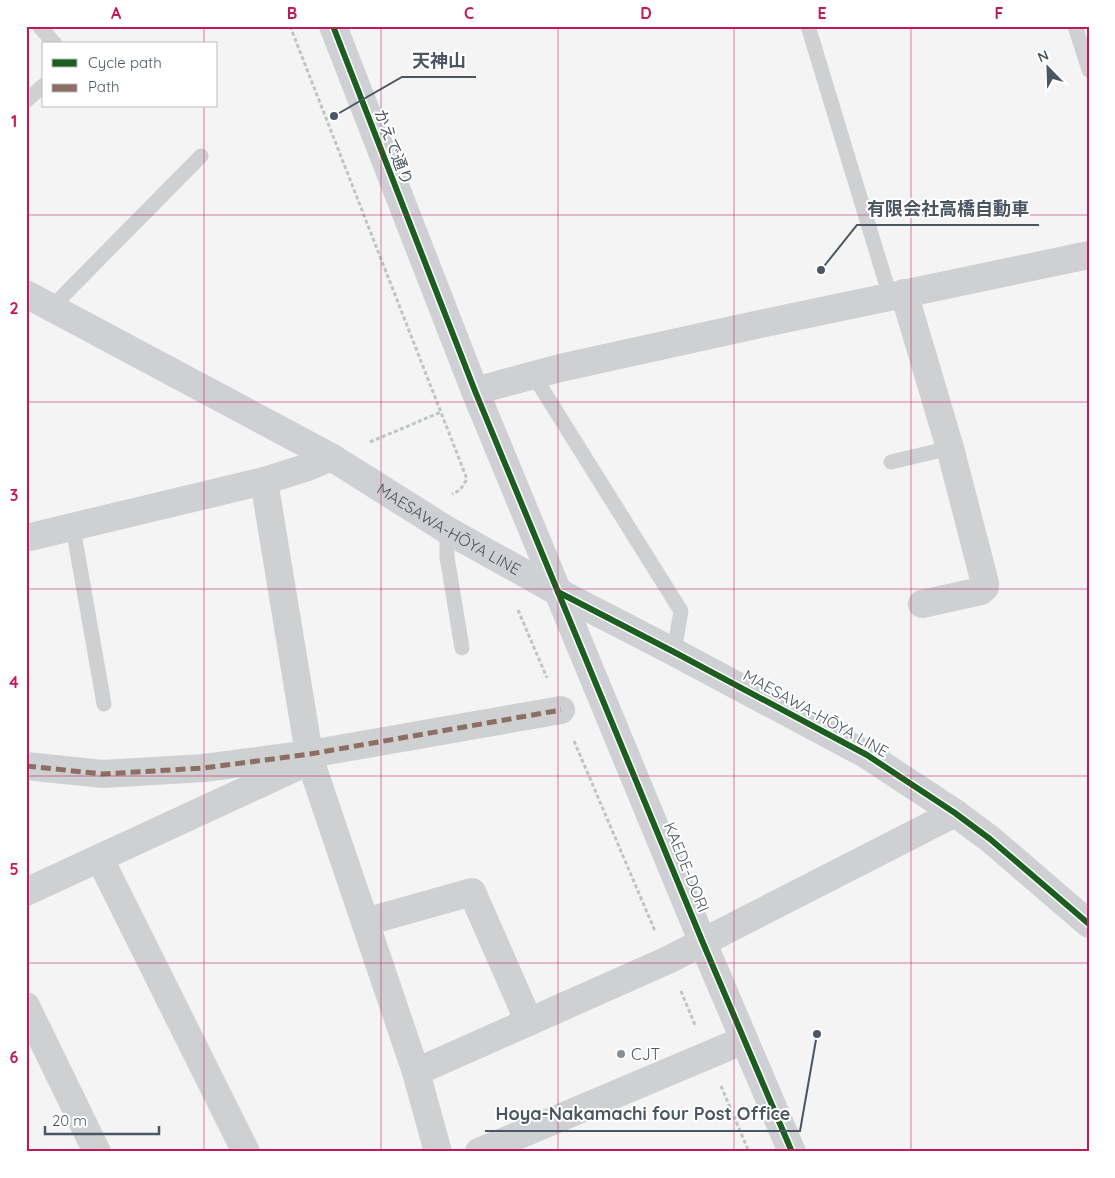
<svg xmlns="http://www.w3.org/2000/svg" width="1115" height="1178" font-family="Quicksand,'Noto Sans JP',sans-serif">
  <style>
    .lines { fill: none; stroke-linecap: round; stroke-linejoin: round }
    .path { stroke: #bcc7c4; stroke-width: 3; stroke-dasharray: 4 2.5; stroke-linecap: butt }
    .lane { stroke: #ced0d2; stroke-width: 15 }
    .street { stroke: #ced0d2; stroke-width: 28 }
    .secondary { stroke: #ced0d4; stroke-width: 28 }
    .quiet { stroke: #8d6e63; stroke-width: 5; stroke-dasharray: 10 5; stroke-linecap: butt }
    .cycleway-casing { stroke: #fff; stroke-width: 9 }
    .cycleway { stroke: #1b5e20; stroke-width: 6 }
    .grid { fill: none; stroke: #c2185b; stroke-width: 1; stroke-opacity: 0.55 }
    .poi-dot { fill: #868d94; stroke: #fff; stroke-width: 2 }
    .labels { text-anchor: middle; stroke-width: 4; stroke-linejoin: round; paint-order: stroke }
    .street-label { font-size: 16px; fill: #4a5661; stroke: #fff }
    .poi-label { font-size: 16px; fill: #4a5661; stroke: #fff; text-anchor: start }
    .leader { fill: none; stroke: #4a5661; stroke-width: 2 }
    .callout-dot { fill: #4a5661; stroke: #fff; stroke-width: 2 }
    .callout-label { font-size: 18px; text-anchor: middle; font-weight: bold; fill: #4a5661; stroke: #fff; stroke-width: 4; stroke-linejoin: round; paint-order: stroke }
    .neatline { fill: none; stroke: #c2185b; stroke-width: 2 }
    .grid-label { font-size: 16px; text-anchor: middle; font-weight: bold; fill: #c2185b }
  </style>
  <rect width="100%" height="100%" fill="#f4f4f4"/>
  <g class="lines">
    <g class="path">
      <path d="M 290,26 L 467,479 L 460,490 L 452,494"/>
      <path d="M 370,442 L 441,412"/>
      <path d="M 518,610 L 547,678"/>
      <path d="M 574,741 L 655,931"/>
      <path d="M 681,991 L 695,1025"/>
      <path d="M 721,1086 L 749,1152"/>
    </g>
    <g class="lane">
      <path d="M 39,26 L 55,44"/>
      <path d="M 808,26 L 890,296"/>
      <path d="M 1075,26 L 1089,70"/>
      <path d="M 26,101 L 44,85"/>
      <path d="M 52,307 L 201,156"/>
      <path d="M 534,376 L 681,611 L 674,652"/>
      <path d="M 891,462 L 950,448"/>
      <path d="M 73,528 L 104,704"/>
      <path d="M 447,530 L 447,557 L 462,648"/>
    </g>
    <g class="street">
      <path d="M 904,293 L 950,448 L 985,583 L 985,587 L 981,591 L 922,604"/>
      <path d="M 475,391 L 560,368 L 760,324 L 1089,255"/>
      <path d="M 264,481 L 310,760 L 416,1072 L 438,1152"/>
      <path d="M 26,538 L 264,481 L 305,468 L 331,457"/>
      <path d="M 26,766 L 103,774 L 204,768 L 310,754 L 561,710"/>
      <path d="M 100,859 L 246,1152"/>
      <path d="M 26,892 L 307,762"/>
      <path d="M 365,922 L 472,892 L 529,1022"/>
      <path d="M 26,1006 L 97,1152"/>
      <path d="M 416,1072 L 668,960 L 955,813"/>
      <path d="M 479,1152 L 744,1040"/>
    </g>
    <g class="secondary">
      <path d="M 333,26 L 475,391 L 703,943 L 792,1152"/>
      <path id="s1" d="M 26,294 L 331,457 L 447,530 L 558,592 L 674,652 L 867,755 L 955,813 L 990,839 L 1089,924"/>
    </g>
    <path class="quiet" d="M 26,766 L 103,774 L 204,768 L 310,754 L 561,710"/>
    <g class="cycleway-casing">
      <g id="cycleway">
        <path d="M 333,26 L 475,391 L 703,943 L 792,1152"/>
        <path d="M 558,592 L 674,652 L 867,755 L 955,813 L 990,839 L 1089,924"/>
      </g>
    </g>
    <use href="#cycleway" class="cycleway"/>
  </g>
  <path class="grid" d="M 204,26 L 204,44M 381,26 L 381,1152M 558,26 L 558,1152M 734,26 L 734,1152M 911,26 L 911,1152M 204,106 L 204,1152M 26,215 L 1089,215M 26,402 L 1089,402M 26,589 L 1089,589M 26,776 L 1089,776M 26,963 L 1089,963"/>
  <circle class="poi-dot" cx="621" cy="1054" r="5"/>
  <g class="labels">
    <g class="street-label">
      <text transform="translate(394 147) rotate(69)" y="6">かえで通り</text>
      <text dy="6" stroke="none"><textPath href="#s1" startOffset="484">MAESAWA-HŌYA LINE</textPath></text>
      <text transform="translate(816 713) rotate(29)" y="6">MAESAWA-HŌYA LINE</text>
      <text transform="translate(687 867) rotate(68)" y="6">KAEDE-DORI</text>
    </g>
    <g class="poi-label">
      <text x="631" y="1060">CJT</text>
    </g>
  </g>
  <path class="leader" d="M334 116L402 77H476M821 270L857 225H1039M817 1034L800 1131H485"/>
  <g class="callout-dot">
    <circle cx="334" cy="116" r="5"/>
    <circle cx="821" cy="270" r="5"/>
    <circle cx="817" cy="1034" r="5"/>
  </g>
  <g class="callout-label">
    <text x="439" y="67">天神山</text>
    <text x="948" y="215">有限会社高橋自動車</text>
    <text x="643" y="1120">Hoya-Nakamachi four Post Office</text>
  </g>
  <rect width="1115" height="1178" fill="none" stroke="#ffffff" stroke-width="55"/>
  <rect x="42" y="42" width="175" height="65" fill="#ffffff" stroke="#b7bbc0"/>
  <rect x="52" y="59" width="25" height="8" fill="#1b5e20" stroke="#b7bbc0"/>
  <text x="88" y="68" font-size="15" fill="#4a5661">Cycle path</text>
  <rect x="52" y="84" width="25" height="8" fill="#8d6e63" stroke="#b7bbc0"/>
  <text x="88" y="92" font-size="15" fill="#4a5661">Path</text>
  <g transform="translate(1048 68) rotate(337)" stroke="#ffffff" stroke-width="4" paint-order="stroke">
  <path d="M0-4L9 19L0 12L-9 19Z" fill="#4a5661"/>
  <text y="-8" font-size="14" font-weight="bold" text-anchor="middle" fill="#4a5661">N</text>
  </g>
  <path d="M45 1126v8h114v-8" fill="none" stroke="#4a5661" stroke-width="2.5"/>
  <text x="52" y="1126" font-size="15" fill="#4a5661" stroke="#ffffff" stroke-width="4" paint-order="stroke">20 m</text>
  <rect x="28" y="28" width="1060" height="1122" class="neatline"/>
  <g class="grid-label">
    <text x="116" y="19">A</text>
    <text x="292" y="19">B</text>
    <text x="469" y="19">C</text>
    <text x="646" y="19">D</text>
    <text x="822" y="19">E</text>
    <text x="999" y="19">F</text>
    <text x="14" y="127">1</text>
    <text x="14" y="314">2</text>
    <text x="14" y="501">3</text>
    <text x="14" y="688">4</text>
    <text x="14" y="875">5</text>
    <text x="14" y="1063">6</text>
  </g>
</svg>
